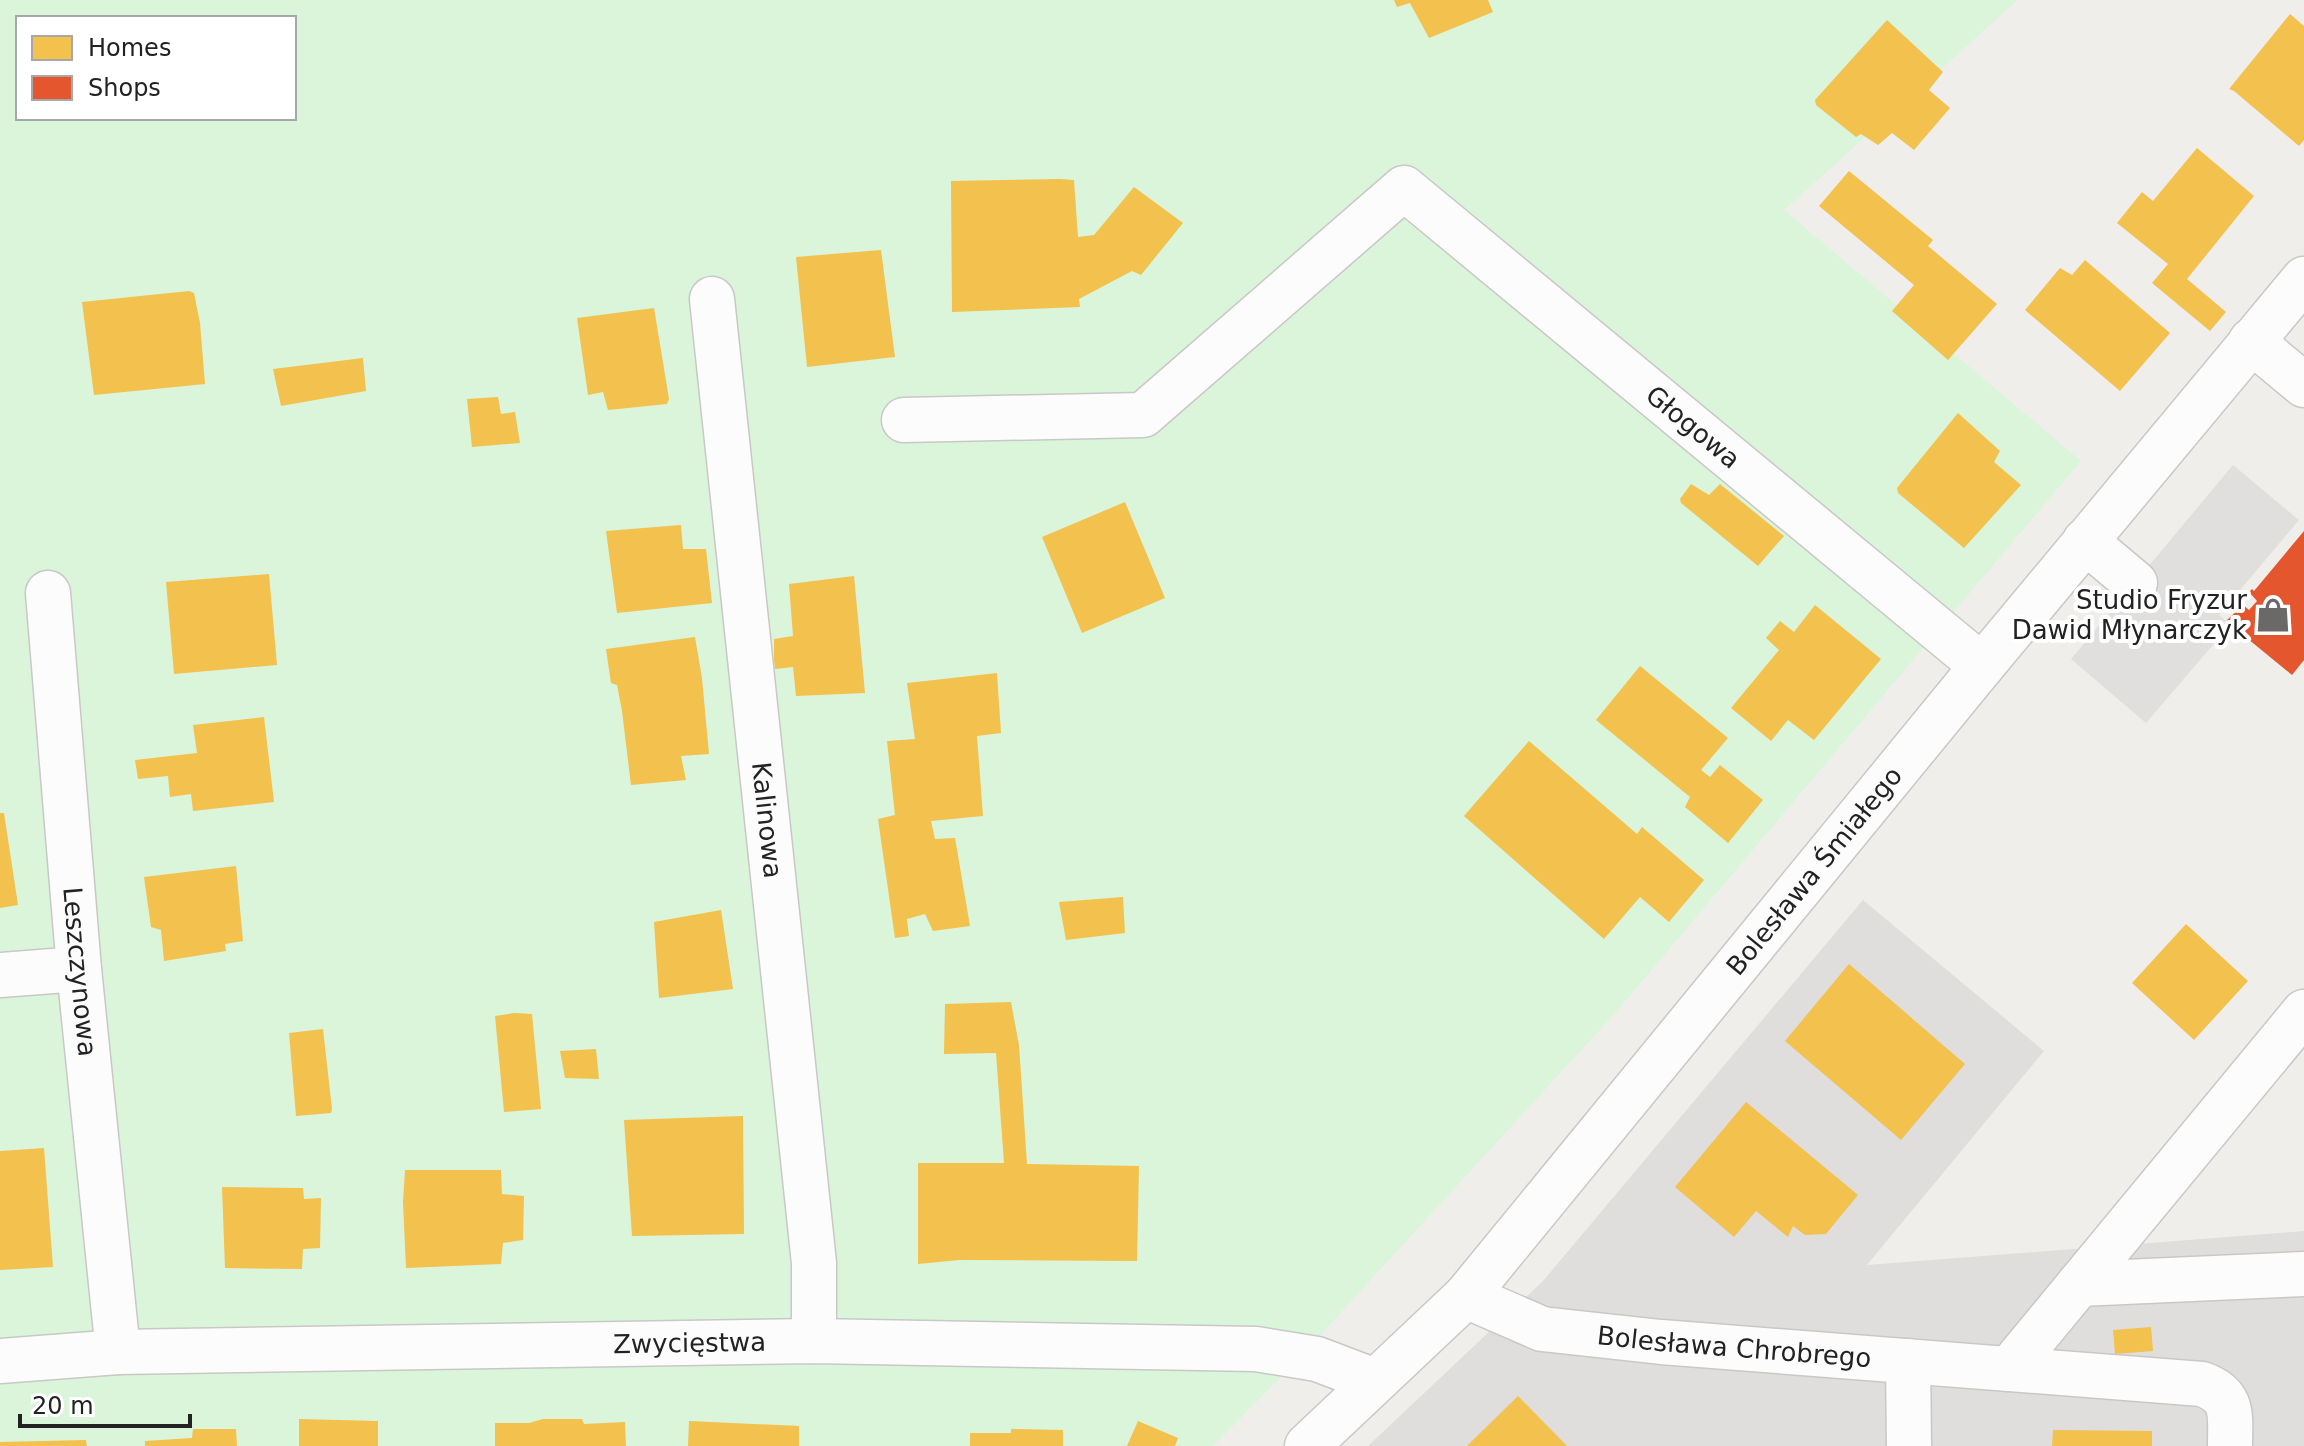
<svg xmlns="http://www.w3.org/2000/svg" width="2304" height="1446" font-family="'DejaVu Sans',sans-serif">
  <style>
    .residential { fill: #dfdedc }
    .park { fill: #daf5da; fill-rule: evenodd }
    .parking { fill: #e0dfde }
    .homes { fill: #f2c14e }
    .shops { fill: #e4572e }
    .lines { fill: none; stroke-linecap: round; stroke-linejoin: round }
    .minor-casing { stroke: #c9c8c7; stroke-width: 47 }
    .minor { stroke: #fdfcfc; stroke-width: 44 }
    .labels { text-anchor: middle; stroke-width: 8; stroke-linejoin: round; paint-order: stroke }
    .street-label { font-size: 26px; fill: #222; stroke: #fff }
    .poi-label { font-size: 26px; fill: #222; stroke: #fff; text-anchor: end }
  </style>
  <rect width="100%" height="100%" fill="#f0eeeb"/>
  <path class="residential" d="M 1863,900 L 2044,1051 L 1867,1265 L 2304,1231 L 2304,1446 L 1368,1446 L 1543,1281 Z"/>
  <path class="park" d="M 0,0 L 2018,0 L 1784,210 L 2081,461 L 1616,1012 L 1290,1368 L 1213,1446 L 0,1446 ZM 18,18 L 294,18 L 294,118 L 18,118 Z"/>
  <path class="parking" d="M 2233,465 L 2299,520 L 2219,615 L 2230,625 L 2146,723 L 2071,659 Z"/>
  <g class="homes">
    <path d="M 1394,0 L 1488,0 L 1493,12 L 1429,38 L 1410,3 L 1397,7 Z"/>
    <path d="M 2290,14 L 2304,26 L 2304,140 L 2299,146 L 2234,91 L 2229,89 Z"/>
    <path d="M 1887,20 L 1943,72 L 1929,90 L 1950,108 L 1914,150 L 1892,133 L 1878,145 L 1861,134 L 1856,137 L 1816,105 L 1815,100 Z"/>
    <path d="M 2197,148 L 2254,196 L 2187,279 L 2226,312 L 2210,331 L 2152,283 L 2168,264 L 2117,223 L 2142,192 L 2153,201 Z"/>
    <path d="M 1849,171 L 1933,240 L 1928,246 L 1997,304 L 1948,360 L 1892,311 L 1914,285 L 1819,206 Z"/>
    <path d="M 1060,179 L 1074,180 L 1078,237 L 1094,235 L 1134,187 L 1183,223 L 1141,275 L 1132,271 L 1079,299 L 1080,307 L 952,312 L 951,181 Z"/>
    <path d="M 881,250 L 895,357 L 807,367 L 796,257 Z"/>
    <path d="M 2085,260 L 2170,333 L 2120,391 L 2025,310 L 2060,268 L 2072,275 Z"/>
    <path d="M 189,291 L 194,293 L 200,323 L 205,384 L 94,395 L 82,302 Z"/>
    <path d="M 654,308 L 669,399 L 667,404 L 608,410 L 603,392 L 588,395 L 577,318 Z"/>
    <path d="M 363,358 L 366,391 L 281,406 L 273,369 Z"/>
    <path d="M 498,397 L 501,414 L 515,412 L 520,443 L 472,447 L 467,399 Z"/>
    <path d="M 1958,413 L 2000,451 L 1994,462 L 2021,485 L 1964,548 L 1898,493 L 1897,488 Z"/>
    <path d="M 1691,484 L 1709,495 L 1720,484 L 1784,536 L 1758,566 L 1681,503 L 1680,499 Z"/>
    <path d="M 1125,502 L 1165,598 L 1082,633 L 1042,537 Z"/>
    <path d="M 681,525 L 683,549 L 706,549 L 712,603 L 617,613 L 606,531 Z"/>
    <path d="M 269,574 L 277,665 L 174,674 L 166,582 Z"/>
    <path d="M 854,576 L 865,693 L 796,696 L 793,667 L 775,669 L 774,660 L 774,639 L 793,636 L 789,584 Z"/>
    <path d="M 1815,605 L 1881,659 L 1814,740 L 1788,720 L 1771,741 L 1731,708 L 1779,650 L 1766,638 L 1780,621 L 1794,632 Z"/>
    <path d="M 695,637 L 702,678 L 709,754 L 681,756 L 686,780 L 631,785 L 622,711 L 617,685 L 611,683 L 606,649 Z"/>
    <path d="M 1640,666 L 1728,738 L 1701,770 L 1710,777 L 1720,765 L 1763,800 L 1728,843 L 1685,807 L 1690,797 L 1596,720 Z"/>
    <path d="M 997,673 L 1001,733 L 977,736 L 983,816 L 931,821 L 935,839 L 955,838 L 970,926 L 933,931 L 925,914 L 907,919 L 909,936 L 895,938 L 878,819 L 895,815 L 887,741 L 915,739 L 907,683 Z"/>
    <path d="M 264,717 L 274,802 L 193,811 L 191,794 L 170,797 L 168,776 L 138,779 L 135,760 L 197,753 L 193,725 Z"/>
    <path d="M 1529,741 L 1637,834 L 1642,827 L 1704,880 L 1669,922 L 1640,897 L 1604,939 L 1464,816 Z"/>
    <path d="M 0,813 L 4,813 L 18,905 L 0,908 Z"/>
    <path d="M 236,866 L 243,941 L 225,944 L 226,951 L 164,961 L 161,930 L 151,927 L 144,877 Z"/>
    <path d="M 1123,897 L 1125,933 L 1066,940 L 1059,902 Z"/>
    <path d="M 721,910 L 733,989 L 659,998 L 654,922 Z"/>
    <path d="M 2186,924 L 2248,981 L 2194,1040 L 2132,983 Z"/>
    <path d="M 1849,964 L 1965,1064 L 1901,1140 L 1785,1041 Z"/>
    <path d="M 1011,1002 L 1019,1045 L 1027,1164 L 1139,1166 L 1137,1261 L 959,1260 L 918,1264 L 918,1163 L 1004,1163 L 996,1053 L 944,1054 L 945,1004 Z"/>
    <path d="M 514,1013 L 532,1014 L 541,1109 L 504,1112 L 495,1016 Z"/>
    <path d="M 323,1029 L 332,1109 L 331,1113 L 296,1116 L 289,1033 Z"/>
    <path d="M 596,1049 L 599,1079 L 565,1078 L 560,1051 Z"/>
    <path d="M 1746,1102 L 1858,1195 L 1826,1234 L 1805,1235 L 1793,1226 L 1788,1237 L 1756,1211 L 1734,1237 L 1675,1187 Z"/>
    <path d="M 743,1116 L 744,1234 L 632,1236 L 624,1120 Z"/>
    <path d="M 44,1148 L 53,1267 L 0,1270 L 0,1151 Z"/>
    <path d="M 405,1170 L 501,1170 L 502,1194 L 524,1196 L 523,1240 L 503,1243 L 501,1264 L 406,1268 L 403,1202 Z"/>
    <path d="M 222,1187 L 303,1188 L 304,1199 L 321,1198 L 320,1248 L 303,1249 L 302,1269 L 225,1268 Z"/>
    <path d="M 2151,1327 L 2153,1351 L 2115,1354 L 2113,1330 Z"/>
    <path d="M 1518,1396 L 1567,1446 L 1467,1446 L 1472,1441 Z"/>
    <path d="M 299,1419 L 378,1421 L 378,1446 L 299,1446 Z"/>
    <path d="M 543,1419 L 582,1419 L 584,1424 L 625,1422 L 626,1446 L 495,1446 L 495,1423 L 529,1423 Z"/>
    <path d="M 689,1421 L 799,1426 L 799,1446 L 688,1446 Z"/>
    <path d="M 1138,1421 L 1178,1438 L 1175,1446 L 1127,1446 Z"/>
    <path d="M 193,1429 L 236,1429 L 237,1446 L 145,1446 L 145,1441 L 192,1438 Z"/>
    <path d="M 1011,1429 L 1063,1430 L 1063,1446 L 970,1446 L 970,1433 L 1011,1433 Z"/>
    <path d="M 2053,1430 L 2152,1431 L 2152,1446 L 2052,1446 Z"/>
    <path d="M 86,1440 L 87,1446 L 0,1446 L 0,1442 Z"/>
  </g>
  <path class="shops" d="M 2304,531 L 2304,660 L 2292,675 L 2226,621 L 2243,605 L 2249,610 L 2257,601 L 2249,592 L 2252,589 L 2254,591 Z"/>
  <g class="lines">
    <g class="minor-casing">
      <g id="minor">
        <path id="s1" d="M 712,299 L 814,1263 L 814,1341"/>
        <path d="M 2251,341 L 2304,385"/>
        <path id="s2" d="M 904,420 L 1143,415 L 1404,188 L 1982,666"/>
        <path d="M 2085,541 L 2135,583"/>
        <path id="s3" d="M 48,593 L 79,969 L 118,1352"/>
        <path d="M 0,975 L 79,969"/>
        <path d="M 2079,1284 L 2304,1274"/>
        <path id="s4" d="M 1466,1296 L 1542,1329 L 1661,1342 L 2202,1384 C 2235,1396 2230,1415 2230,1446"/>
        <path id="s5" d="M 0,1361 L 118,1352 L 814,1341 L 1256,1349 L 1317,1359 L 1375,1381"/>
        <path d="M 1908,1361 L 1909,1446"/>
        <path d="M 2009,1369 L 2304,1012"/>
        <path id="s6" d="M 1307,1446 L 1466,1296 L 1982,666 L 2304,279"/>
      </g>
    </g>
    <use href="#minor" class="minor"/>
  </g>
  <defs>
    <g id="shop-bare" transform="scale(2.76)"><path d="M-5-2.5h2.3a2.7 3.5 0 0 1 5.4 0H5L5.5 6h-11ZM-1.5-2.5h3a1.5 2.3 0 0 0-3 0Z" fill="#6a6968" stroke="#fff" stroke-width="2.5" paint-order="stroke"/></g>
  </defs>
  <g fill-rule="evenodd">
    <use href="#shop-bare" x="2273" y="615"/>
  </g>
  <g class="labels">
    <g class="street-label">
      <text dy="9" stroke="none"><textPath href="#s2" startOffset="960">Głogowa</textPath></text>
      <text dy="9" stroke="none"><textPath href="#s1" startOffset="524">Kalinowa</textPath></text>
      <text dy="9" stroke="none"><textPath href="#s6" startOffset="768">Bolesława Śmiałego</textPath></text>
      <text dy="9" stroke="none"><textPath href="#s3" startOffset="380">Leszczynowa</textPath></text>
      <text dy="9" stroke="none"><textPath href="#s5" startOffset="690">Zwycięstwa</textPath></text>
      <text dy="9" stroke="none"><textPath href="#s4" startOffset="276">Bolesława Chrobrego</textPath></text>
    </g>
    <g class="poi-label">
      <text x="2247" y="609">Studio Fryzur<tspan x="2247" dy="30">Dawid Młynarczyk</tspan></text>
    </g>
  </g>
  <rect x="16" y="16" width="280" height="104" fill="#ffffff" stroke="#a7a7a7" stroke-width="2"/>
  <rect x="32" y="36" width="40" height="24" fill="#f2c14e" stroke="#a7a7a7" stroke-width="2"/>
  <text x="88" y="56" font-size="24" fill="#222222">Homes</text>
  <rect x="32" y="76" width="40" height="24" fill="#e4572e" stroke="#a7a7a7" stroke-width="2"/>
  <text x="88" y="96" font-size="24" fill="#222222">Shops</text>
  <path d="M20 1414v12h170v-12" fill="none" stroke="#222222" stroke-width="4"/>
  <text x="32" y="1414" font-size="24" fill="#222222" stroke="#ffffff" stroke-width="6" paint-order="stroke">20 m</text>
</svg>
